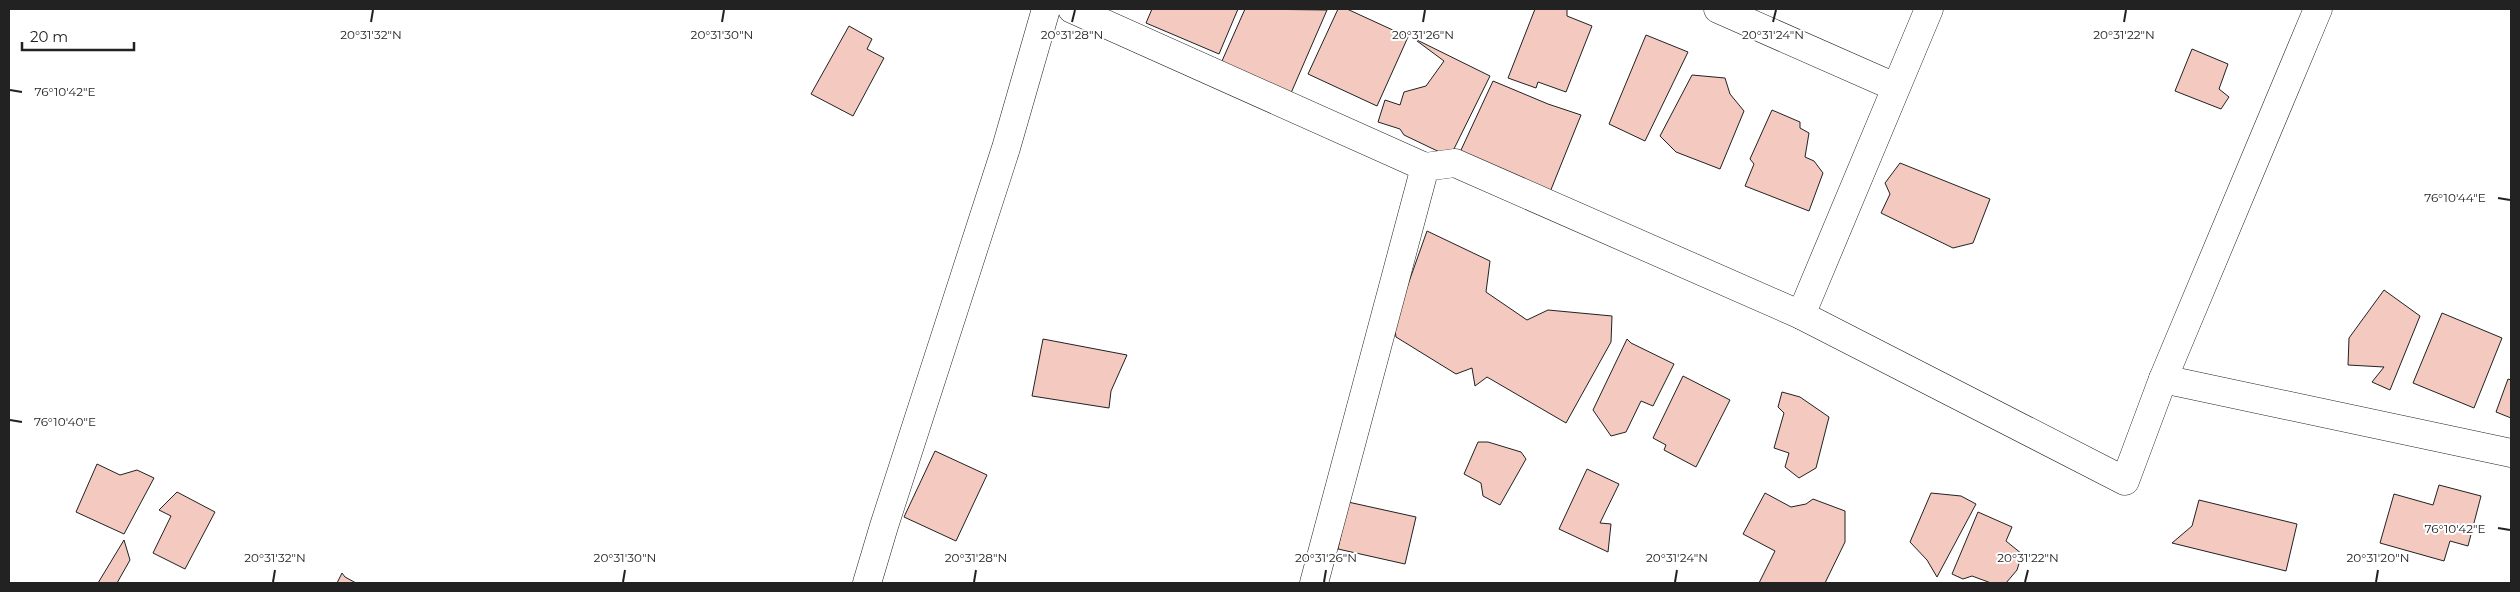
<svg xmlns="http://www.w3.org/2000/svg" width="2520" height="592" font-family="Montserrat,sans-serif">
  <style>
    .building { fill: #f3c9c0; stroke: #222 }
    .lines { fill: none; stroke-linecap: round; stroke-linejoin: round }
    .minor-casing { stroke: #222; stroke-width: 29 }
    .minor { stroke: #fff; stroke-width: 28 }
    .ticks { fill: none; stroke: #222; stroke-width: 2 }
    .ticks-label { font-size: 12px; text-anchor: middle; fill: #222; stroke: #fff; stroke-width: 4; stroke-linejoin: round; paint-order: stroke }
  </style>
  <rect width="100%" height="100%" fill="#fff"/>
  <g class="building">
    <path d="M 1152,9 L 1238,9 L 1219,54 L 1146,23 Z"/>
    <path d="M 1245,9 L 1327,10 L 1288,100 L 1218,70 Z"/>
    <path d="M 1338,9 L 1347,9 L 1408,37 L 1377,106 L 1308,74 Z"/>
    <path d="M 1535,9 L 1567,9 L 1567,16 L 1592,26 L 1566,92 L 1538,82 L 1536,88 L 1508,78 Z"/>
    <path d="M 849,26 L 872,39 L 867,49 L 884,58 L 853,116 L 811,94 Z"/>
    <path d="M 1646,35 L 1688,52 L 1645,141 L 1609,124 Z"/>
    <path d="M 1413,38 L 1490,76 L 1450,157 L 1404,135 L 1400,129 L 1378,122 L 1385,100 L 1400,105 L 1404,92 L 1426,86 L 1444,61 Z"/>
    <path d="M 2192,49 L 2228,64 L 2219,89 L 2229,97 L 2221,109 L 2175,91 Z"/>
    <path d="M 1692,75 L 1725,78 L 1730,94 L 1744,111 L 1720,169 L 1676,152 L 1660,136 Z"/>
    <path d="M 1493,81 L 1548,104 L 1581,115 L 1542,212 L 1455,163 Z"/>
    <path d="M 1772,110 L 1800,122 L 1800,128 L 1809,133 L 1805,157 L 1814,161 L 1823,173 L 1809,211 L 1745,186 L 1754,164 L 1750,159 Z"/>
    <path d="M 1900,163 L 1990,199 L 1973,243 L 1953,248 L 1881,213 L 1890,194 L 1885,183 Z"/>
    <path d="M 1427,231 L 1490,261 L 1486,292 L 1527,320 L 1548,310 L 1612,316 L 1611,342 L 1566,423 L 1487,377 L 1475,386 L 1472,368 L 1456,374 L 1396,337 L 1394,324 Z"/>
    <path d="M 2384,290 L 2420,316 L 2390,390 L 2372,382 L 2384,367 L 2348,365 L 2349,338 Z"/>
    <path d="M 2442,313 L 2502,338 L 2474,408 L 2413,383 Z"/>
    <path d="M 1043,339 L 1127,355 L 1111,391 L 1109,408 L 1032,396 Z"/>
    <path d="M 1627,339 L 1631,343 L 1674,364 L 1653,406 L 1641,401 L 1626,432 L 1611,436 L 1593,410 Z"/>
    <path d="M 1683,376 L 1730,400 L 1696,467 L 1664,450 L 1666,445 L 1653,438 Z"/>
    <path d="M 2508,379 L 2511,380 L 2511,418 L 2496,412 Z"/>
    <path d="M 1782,392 L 1800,397 L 1829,417 L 1816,468 L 1799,478 L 1785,467 L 1789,453 L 1774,448 L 1784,413 L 1778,407 Z"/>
    <path d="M 1478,442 L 1488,442 L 1521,452 L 1526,459 L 1500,505 L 1483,496 L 1481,483 L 1464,474 Z"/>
    <path d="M 935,451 L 987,475 L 956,541 L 904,517 Z"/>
    <path d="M 97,464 L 120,475 L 137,470 L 154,478 L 124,534 L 76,512 Z"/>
    <path d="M 1587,469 L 1619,484 L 1600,523 L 1611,524 L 1608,552 L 1559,529 Z"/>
    <path d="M 2439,485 L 2481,496 L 2468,546 L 2450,541 L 2444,561 L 2380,543 L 2394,494 L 2433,505 Z"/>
    <path d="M 177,492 L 215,512 L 185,569 L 153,553 L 171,516 L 159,510 Z"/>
    <path d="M 1765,493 L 1791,507 L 1806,504 L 1813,499 L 1845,511 L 1845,542 L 1825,583 L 1759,583 L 1775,551 L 1743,534 Z"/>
    <path d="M 1931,493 L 1961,496 L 1976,504 L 1937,577 L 1927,560 L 1910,542 Z"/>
    <path d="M 2199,500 L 2297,524 L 2286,571 L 2172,543 L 2192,526 Z"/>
    <path d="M 1348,502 L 1416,517 L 1405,564 L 1338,549 Z"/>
    <path d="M 1978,512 L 2012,527 L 2006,541 L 2022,554 L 2017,570 L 2006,583 L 1991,583 L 1972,576 L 1963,579 L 1952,574 Z"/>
    <path d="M 124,540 L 130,560 L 117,583 L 98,583 Z"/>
    <path d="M 342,573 L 345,577 L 356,583 L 337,583 Z"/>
  </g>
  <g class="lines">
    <g class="minor-casing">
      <g id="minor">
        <path d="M 1072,9 L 1425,167"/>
        <path d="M 1718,9 L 1895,87"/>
        <path d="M 1801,315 L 1929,9"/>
        <path d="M 2163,379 L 2511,453"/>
        <path d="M 867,583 L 884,526 L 1006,148 L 1046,9"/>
        <path d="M 1314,583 L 1425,167 L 1455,163 L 1801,315 L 2125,481 L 2163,379 L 2318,9"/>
      </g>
    </g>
    <use href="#minor" class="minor"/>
  </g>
  <path class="ticks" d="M 371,22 L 373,10M 722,22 L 724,10M 1072,22 L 1075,10M 1423,22 L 1425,10M 1773,22 L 1776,10M 2124,22 L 2126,10M 10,90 L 22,92M 2498,198 L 2510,200M 10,420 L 22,422M 2498,528 L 2510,530M 273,582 L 275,570M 623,582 L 625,570M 974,582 L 976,570M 1324,582 L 1326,570M 1675,582 L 1677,570M 2025,582 L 2028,570M 2376,582 L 2378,570"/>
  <g class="ticks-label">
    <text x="371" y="39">20°31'32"N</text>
    <text x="722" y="39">20°31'30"N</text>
    <text x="1072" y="39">20°31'28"N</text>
    <text x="1423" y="39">20°31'26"N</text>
    <text x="1773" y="39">20°31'24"N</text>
    <text x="2124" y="39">20°31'22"N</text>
    <text x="65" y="96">76°10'42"E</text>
    <text x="2455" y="202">76°10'44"E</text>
    <text x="65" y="426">76°10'40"E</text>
    <text x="2455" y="533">76°10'42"E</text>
    <text x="275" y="562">20°31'32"N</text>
    <text x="625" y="562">20°31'30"N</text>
    <text x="976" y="562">20°31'28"N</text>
    <text x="1326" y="562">20°31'26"N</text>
    <text x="1677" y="562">20°31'24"N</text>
    <text x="2028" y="562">20°31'22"N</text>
    <text x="2378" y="562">20°31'20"N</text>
  </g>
  <rect width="2520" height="592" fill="none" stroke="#222222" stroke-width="20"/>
  <path d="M22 42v8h112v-8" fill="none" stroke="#222222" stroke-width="2.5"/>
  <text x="30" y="42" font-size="15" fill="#222222" stroke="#ffffff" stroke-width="4" paint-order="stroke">20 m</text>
</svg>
